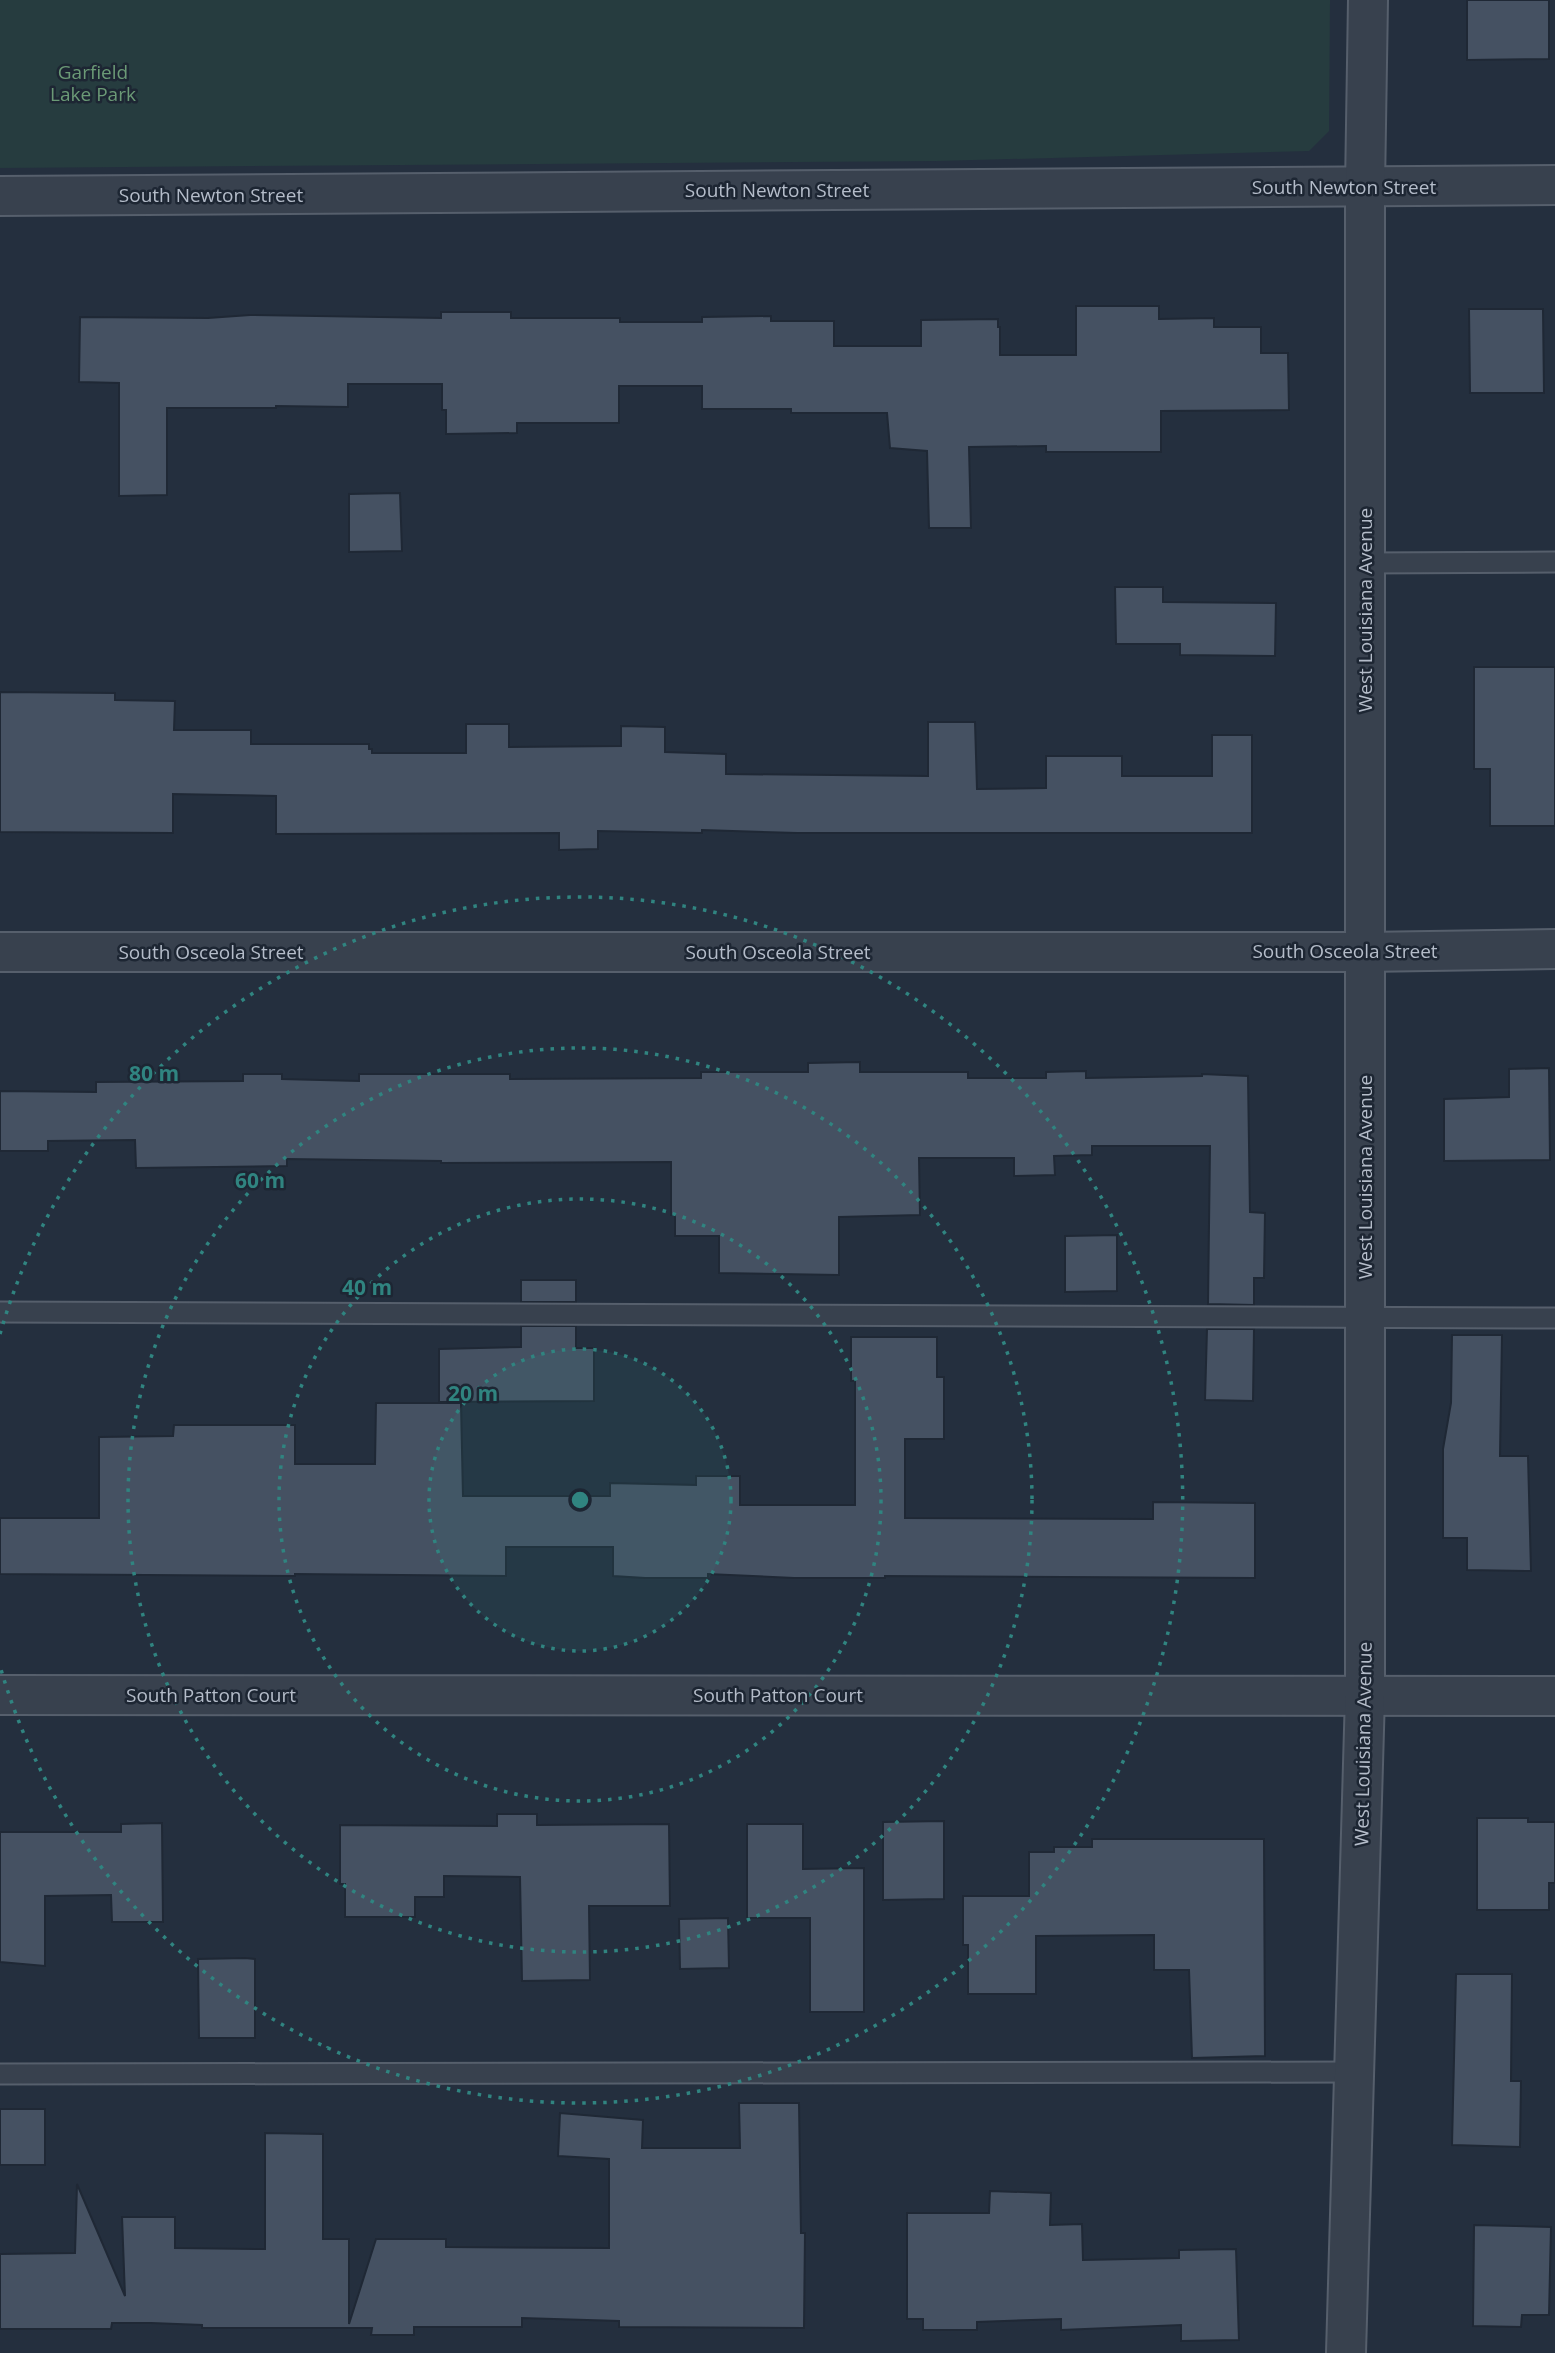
<svg xmlns="http://www.w3.org/2000/svg" width="1555" height="2353" font-family="'Open Sans',sans-serif">
  <style>
    .green { fill: #263c3f }
    .building { fill: #455162; stroke: #1f2835; stroke-width: 2 }
    .lines { fill: none; stroke-linecap: round; stroke-linejoin: round }
    .service-casing { stroke: #565f6c; stroke-width: 23 }
    .minor-casing { stroke: #565f6c; stroke-width: 42 }
    .tertiary-casing { stroke: #565f6c; stroke-width: 42 }
    .service { stroke: #38414e; stroke-width: 19 }
    .minor { stroke: #38414e; stroke-width: 38 }
    .tertiary { stroke: #38414e; stroke-width: 38 }
    .ring { fill: none; stroke: #308480; stroke-width: 3.5; stroke-dasharray: 3.5 7 }
    .labels { text-anchor: middle; stroke-width: 5; stroke-linejoin: round; paint-order: stroke }
    .park-label { font-size: 19px; fill: #6b9a76; stroke: #1d2633 }
    .street-label { font-size: 19px; fill: #b4bcc9; stroke: #1d2633 }
    .centre { fill: #308480; stroke: #1d2633; stroke-width: 3.5 }
    .ring-label { font-size: 21px; text-anchor: middle; font-weight: bold; fill: #308480; stroke: #1d2633; stroke-width: 5; stroke-linejoin: round; paint-order: stroke }
  </style>
  <rect width="100%" height="100%" fill="#242f3e"/>
  <path class="green" d="M 0,0 L 1330,0 L 1329,131 L 1309,151 L 937,161 L 0,168 Z"/>
  <g class="building">
    <path d="M 1467,0 L 1549,0 L 1549,59 L 1467,60 Z"/>
    <path d="M 1076,306 L 1159,306 L 1159,319 L 1214,318 L 1214,327 L 1261,327 L 1261,353 L 1288,353 L 1289,410 L 1161,411 L 1161,452 L 1046,452 L 1046,446 L 969,447 L 971,528 L 929,528 L 927,451 L 890,448 L 887,413 L 791,413 L 791,409 L 702,409 L 702,386 L 619,386 L 619,423 L 517,423 L 517,433 L 446,434 L 446,410 L 442,410 L 442,384 L 348,384 L 348,407 L 276,406 L 276,408 L 167,408 L 167,495 L 119,496 L 119,383 L 79,382 L 80,317 L 208,318 L 250,315 L 441,318 L 441,312 L 511,312 L 511,318 L 620,318 L 620,322 L 702,322 L 702,317 L 771,316 L 771,321 L 834,321 L 834,346 L 921,346 L 921,320 L 998,319 L 998,327 L 1000,327 L 1000,355 L 1076,355 Z"/>
    <path d="M 1469,309 L 1543,309 L 1544,393 L 1470,393 Z"/>
    <path d="M 400,493 L 402,551 L 349,552 L 349,494 Z"/>
    <path d="M 1115,587 L 1163,587 L 1163,602 L 1276,603 L 1275,656 L 1180,655 L 1180,644 L 1116,644 Z"/>
    <path d="M 1474,667 L 1555,667 L 1555,826 L 1490,826 L 1490,769 L 1474,769 Z"/>
    <path d="M 0,692 L 115,693 L 115,700 L 175,701 L 174,730 L 251,730 L 251,744 L 369,744 L 369,749 L 372,749 L 372,753 L 466,753 L 466,724 L 509,724 L 509,747 L 621,746 L 621,726 L 665,727 L 665,752 L 726,754 L 726,774 L 928,776 L 928,722 L 975,722 L 977,789 L 1046,788 L 1046,756 L 1122,756 L 1122,776 L 1212,776 L 1212,735 L 1252,735 L 1252,833 L 797,833 L 702,830 L 702,833 L 598,831 L 598,849 L 559,850 L 559,833 L 276,834 L 276,796 L 173,794 L 173,833 L 0,832 Z"/>
    <path d="M 860,1062 L 860,1072 L 968,1072 L 968,1078 L 1046,1078 L 1046,1072 L 1086,1071 L 1086,1078 L 1202,1076 L 1202,1074 L 1248,1076 L 1250,1212 L 1265,1213 L 1264,1278 L 1254,1278 L 1254,1305 L 1208,1304 L 1210,1146 L 1092,1146 L 1092,1155 L 1054,1156 L 1055,1175 L 1014,1176 L 1014,1158 L 919,1158 L 920,1215 L 839,1217 L 839,1275 L 719,1273 L 719,1236 L 675,1236 L 675,1215 L 671,1215 L 671,1162 L 441,1163 L 441,1161 L 287,1159 L 287,1166 L 136,1168 L 135,1140 L 48,1141 L 48,1151 L 0,1151 L 0,1091 L 96,1092 L 96,1082 L 243,1081 L 243,1074 L 282,1074 L 282,1079 L 359,1081 L 359,1074 L 510,1074 L 510,1079 L 701,1078 L 701,1072 L 808,1072 L 808,1063 Z"/>
    <path d="M 1549,1068 L 1550,1160 L 1444,1161 L 1444,1099 L 1509,1097 L 1509,1069 Z"/>
    <path d="M 1117,1235 L 1117,1291 L 1065,1292 L 1065,1236 Z"/>
    <rect x="521" y="1280" width="55" height="22"/>
    <path d="M 521,1326 L 576,1326 L 576,1348 L 594,1348 L 594,1401 L 439,1402 L 439,1349 L 521,1347 Z"/>
    <path d="M 1207,1329 L 1254,1329 L 1253,1401 L 1205,1400 Z"/>
    <path d="M 1452,1335 L 1502,1335 L 1500,1456 L 1528,1456 L 1531,1571 L 1467,1570 L 1467,1538 L 1443,1538 L 1443,1449 L 1451,1403 Z"/>
    <path d="M 851,1337 L 937,1337 L 937,1377 L 944,1377 L 944,1439 L 905,1439 L 905,1518 L 1153,1519 L 1153,1502 L 1255,1503 L 1255,1578 L 885,1576 L 885,1578 L 794,1578 L 708,1574 L 708,1578 L 645,1578 L 613,1576 L 613,1547 L 506,1547 L 506,1576 L 295,1574 L 295,1576 L 0,1574 L 0,1518 L 99,1518 L 99,1437 L 173,1436 L 174,1425 L 295,1425 L 295,1464 L 375,1464 L 376,1403 L 461,1403 L 463,1496 L 610,1496 L 610,1483 L 696,1485 L 696,1476 L 740,1476 L 740,1505 L 855,1505 L 855,1381 L 851,1381 Z"/>
    <path d="M 497,1814 L 537,1814 L 537,1825 L 669,1824 L 670,1906 L 589,1906 L 590,1980 L 522,1981 L 520,1877 L 444,1876 L 444,1897 L 415,1897 L 415,1917 L 345,1917 L 345,1884 L 340,1884 L 340,1825 L 497,1826 Z"/>
    <path d="M 1477,1818 L 1528,1818 L 1528,1822 L 1555,1822 L 1555,1883 L 1549,1883 L 1549,1910 L 1477,1910 Z"/>
    <path d="M 944,1821 L 944,1899 L 883,1900 L 883,1822 Z"/>
    <path d="M 162,1823 L 163,1922 L 112,1922 L 111,1895 L 45,1896 L 45,1966 L 0,1962 L 0,1832 L 121,1832 L 121,1824 Z"/>
    <path d="M 747,1824 L 803,1824 L 803,1869 L 864,1868 L 864,2012 L 810,2012 L 810,1918 L 747,1918 Z"/>
    <path d="M 1092,1839 L 1264,1839 L 1265,2056 L 1192,2058 L 1189,1970 L 1154,1970 L 1154,1935 L 1036,1936 L 1036,1994 L 968,1994 L 968,1945 L 963,1945 L 963,1896 L 1029,1896 L 1029,1852 L 1054,1852 L 1054,1847 L 1092,1847 Z"/>
    <path d="M 728,1918 L 729,1968 L 680,1969 L 679,1919 Z"/>
    <path d="M 245,1958 L 255,1959 L 255,2038 L 199,2038 L 198,1959 Z"/>
    <path d="M 1456,1974 L 1512,1974 L 1511,2081 L 1521,2081 L 1520,2147 L 1452,2145 Z"/>
    <path d="M 739,2103 L 799,2103 L 801,2233 L 805,2233 L 804,2328 L 619,2327 L 619,2321 L 522,2318 L 522,2327 L 414,2327 L 414,2335 L 371,2335 L 372,2328 L 202,2328 L 202,2325 L 151,2323 L 112,2323 L 111,2329 L 0,2329 L 0,2254 L 75,2253 L 77,2184 L 125,2296 L 122,2217 L 175,2217 L 175,2248 L 265,2249 L 265,2133 L 323,2134 L 323,2239 L 349,2239 L 349,2324 L 376,2239 L 446,2239 L 446,2247 L 609,2248 L 609,2159 L 558,2156 L 560,2113 L 643,2120 L 642,2148 L 740,2148 Z"/>
    <rect x="0" y="2109" width="45" height="56"/>
    <path d="M 990,2191 L 1051,2193 L 1050,2225 L 1082,2224 L 1083,2260 L 1179,2258 L 1179,2250 L 1236,2249 L 1239,2340 L 1181,2341 L 1181,2325 L 1061,2330 L 1061,2319 L 977,2322 L 977,2330 L 923,2330 L 923,2319 L 907,2319 L 907,2213 L 989,2213 Z"/>
    <path d="M 1474,2225 L 1551,2227 L 1549,2315 L 1522,2315 L 1521,2327 L 1473,2326 Z"/>
  </g>
  <g class="lines">
    <g class="service-casing">
      <g id="service">
        <path d="M 1365,563 L 1555,562"/>
        <path d="M 0,1312 L 1555,1318"/>
        <path d="M 0,2074 L 1355,2072"/>
      </g>
    </g>
    <g class="minor-casing">
      <g id="minor">
        <path d="M 0,196 L 1555,185"/>
        <path d="M 0,952 L 1365,952 L 1555,949"/>
        <path d="M 0,1695 L 1555,1696"/>
      </g>
    </g>
    <g class="tertiary-casing">
      <path id="tertiary" d="M 1346,2353 L 1365,1695 L 1365,187 L 1368,0"/>
    </g>
    <use href="#service" class="service"/>
    <use href="#minor" class="minor"/>
    <use href="#tertiary" class="tertiary"/>
  </g>
  <circle cx="580" cy="1500" r="151" fill="#308480" fill-opacity=".12"/>
  <g class="ring">
    <circle cx="580" cy="1500" r="151"/>
    <circle cx="580" cy="1500" r="301"/>
    <circle cx="580" cy="1500" r="452"/>
    <path d="M0 1334A603 603 0 1 1 0 1666"/>
  </g>
  <g class="labels">
    <g class="park-label">
      <text x="93" y="79">Garfield<tspan x="93" dy="22">Lake Park</tspan></text>
    </g>
    <g class="street-label">
      <text x="1344" y="194">South Newton Street</text>
      <text x="777" y="197">South Newton Street</text>
      <text x="211" y="202">South Newton Street</text>
      <text transform="translate(1365 610) rotate(-90)" y="7">West Louisiana Avenue</text>
      <text x="1345" y="958">South Osceola Street</text>
      <text x="211" y="959">South Osceola Street</text>
      <text x="778" y="959">South Osceola Street</text>
      <text transform="translate(1365 1177) rotate(-90)" y="7">West Louisiana Avenue</text>
      <text x="211" y="1702">South Patton Court</text>
      <text x="778" y="1702">South Patton Court</text>
      <text transform="translate(1363 1744) rotate(-89)" y="7">West Louisiana Avenue</text>
    </g>
  </g>
  <circle cx="580" cy="1500" r="10" class="centre"/>
  <g class="ring-label">
    <text x="154" y="1081">80 m</text>
    <text x="260" y="1188">60 m</text>
    <text x="367" y="1295">40 m</text>
    <text x="473" y="1401">20 m</text>
  </g>
</svg>
